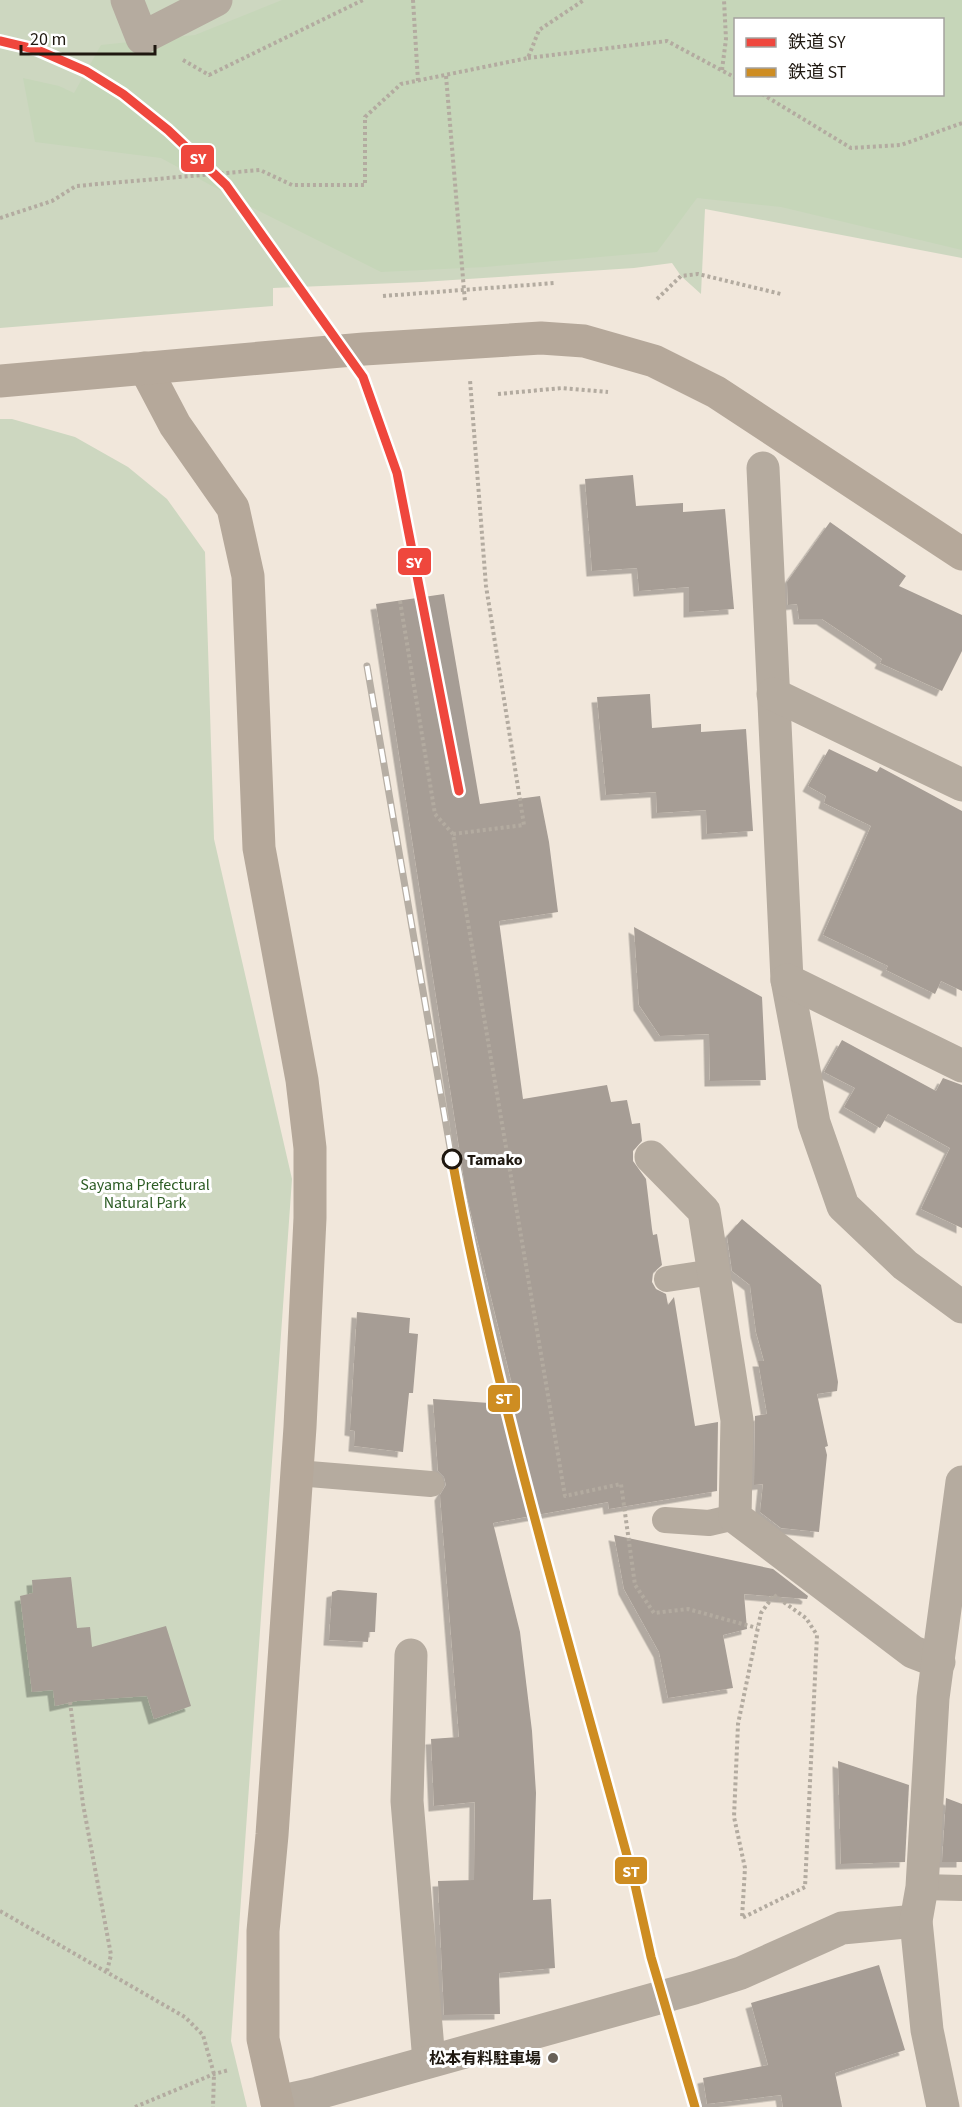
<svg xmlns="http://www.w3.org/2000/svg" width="962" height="2107" font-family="'Source Sans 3','Noto Sans JP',sans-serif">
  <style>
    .green { fill: #cdd7c0; fill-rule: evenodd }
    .forest { fill: #c6d6b9; fill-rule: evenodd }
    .building { fill: #a69d95; filter: url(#shadow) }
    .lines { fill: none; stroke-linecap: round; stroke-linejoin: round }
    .path { stroke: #b3aba0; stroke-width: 4; stroke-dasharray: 3 3; stroke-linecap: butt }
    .lane { stroke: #b5ab9f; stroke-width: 26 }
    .street { stroke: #b5ab9f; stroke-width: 33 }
    .secondary { stroke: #b5a89a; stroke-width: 33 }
    .rail-casing { stroke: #b6aea4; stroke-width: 7 }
    .rail { stroke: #fff; stroke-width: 4.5; stroke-dasharray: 14; stroke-linecap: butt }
    .rail-1-casing { stroke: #fff; stroke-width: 14 }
    .rail-2-casing { stroke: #fff; stroke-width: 14 }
    .rail-1 { stroke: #ef473d; stroke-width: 9 }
    .rail-2 { stroke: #ce8d22; stroke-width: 9 }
    .stop-dot { fill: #fff; stroke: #1f1810; stroke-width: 3 }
    .poi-dot { fill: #686057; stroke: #fff; stroke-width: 2 }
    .labels { text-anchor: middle; stroke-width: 6; stroke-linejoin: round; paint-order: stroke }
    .stop-label { font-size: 16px; font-weight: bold; fill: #1f1810; stroke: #fff; text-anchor: start }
    .park-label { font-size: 16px; fill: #2c5c24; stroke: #fff }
    .poi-label { font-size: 16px; font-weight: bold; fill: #1f1810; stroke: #fff; text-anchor: end }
    .line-badge { stroke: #fff; stroke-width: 2 }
    .badge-label { font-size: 16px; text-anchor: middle; font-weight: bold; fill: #fff }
  </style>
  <defs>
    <filter id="shadow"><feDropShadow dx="-5.5" dy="5.5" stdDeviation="0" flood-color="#0004"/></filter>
  </defs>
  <rect width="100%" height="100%" fill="#f1e7db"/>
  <g class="green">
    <path d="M 0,0 L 962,0 L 962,258 L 705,209 L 701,294 L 681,276 L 672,263 L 634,268 L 422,282 L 273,288 L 273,306 L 0,328 ZM 736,20 L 942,20 L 942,94 L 736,94 Z"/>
    <path d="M 0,419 L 12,419 L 75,437 L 128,467 L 167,499 L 205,552 L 214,839 L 292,1179 L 231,2041 L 247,2107 L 0,2107 Z"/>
  </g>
  <path class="forest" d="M 282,0 L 962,0 L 962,250 L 781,207 L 697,198 L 657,252 L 485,267 L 381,272 L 247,205 L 161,158 L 35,142 L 23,78 L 59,86 L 74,93 L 101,45 L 195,35 ZM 736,20 L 942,20 L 942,94 L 736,94 Z"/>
  <g class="building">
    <path d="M 633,475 L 636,506 L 683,503 L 683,512 L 725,509 L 734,609 L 689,612 L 689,587 L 639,591 L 637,568 L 592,571 L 585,479 Z"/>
    <path d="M 830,522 L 906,576 L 899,586 L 962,615 L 962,651 L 942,691 L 880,663 L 882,659 L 822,619 L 799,619 L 797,604 L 788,605 L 787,582 Z"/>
    <path d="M 444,594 L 480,804 L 540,796 L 549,842 L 558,912 L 499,921 L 523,1099 L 607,1085 L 611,1102 L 627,1100 L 632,1124 L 640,1123 L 642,1141 L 633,1151 L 633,1161 L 646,1179 L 652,1229 L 653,1235 L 657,1234 L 662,1265 L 653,1273 L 652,1282 L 656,1289 L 666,1294 L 668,1305 L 674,1297 L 695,1426 L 718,1422 L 717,1491 L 609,1509 L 608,1502 L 493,1523 L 520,1632 L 532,1731 L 536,1793 L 533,1900 L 551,1899 L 555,1968 L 499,1973 L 500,2014 L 444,2015 L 438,1881 L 474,1880 L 475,1802 L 434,1806 L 431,1739 L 459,1737 L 440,1495 L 446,1485 L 444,1477 L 438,1471 L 433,1399 L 517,1405 L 466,1193 L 376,604 Z"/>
    <path d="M 650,694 L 652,728 L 701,724 L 701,732 L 746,729 L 753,831 L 707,834 L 706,810 L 657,813 L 656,792 L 606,795 L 597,697 Z"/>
    <path d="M 829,749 L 877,772 L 880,767 L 962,811 L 962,991 L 941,981 L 935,994 L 886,970 L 888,966 L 823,935 L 871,826 L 824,803 L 826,796 L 808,786 Z"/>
    <path d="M 634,927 L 762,997 L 766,1080 L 710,1081 L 709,1034 L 660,1036 L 639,1005 Z"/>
    <path d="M 842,1040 L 936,1091 L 943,1078 L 962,1085 L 962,1228 L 921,1209 L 950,1148 L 888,1114 L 880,1128 L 844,1107 L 855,1088 L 824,1072 Z"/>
    <path d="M 742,1219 L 821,1285 L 838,1382 L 837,1391 L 817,1394 L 828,1446 L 825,1447 L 827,1455 L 819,1532 L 781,1528 L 760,1512 L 763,1484 L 754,1485 L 755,1416 L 767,1414 L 758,1361 L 764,1361 L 756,1332 L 750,1285 L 732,1271 L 727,1236 Z"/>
    <path d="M 357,1312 L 410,1318 L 409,1333 L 418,1334 L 413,1393 L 409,1393 L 403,1452 L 354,1446 L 355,1431 L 350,1430 Z"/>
    <path d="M 614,1535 L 773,1569 L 808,1596 L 807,1599 L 744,1594 L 747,1629 L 723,1635 L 733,1688 L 668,1698 L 659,1652 L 624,1589 Z"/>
    <path d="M 71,1577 L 77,1628 L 90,1627 L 92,1647 L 166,1626 L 191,1706 L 154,1719 L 147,1696 L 77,1701 L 55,1706 L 53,1690 L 32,1692 L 20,1596 L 33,1593 L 32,1580 Z"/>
    <path d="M 338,1590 L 377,1593 L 375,1632 L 369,1632 L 368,1642 L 329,1640 L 332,1592 Z"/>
    <path d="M 838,1761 L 909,1785 L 905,1862 L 841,1864 Z"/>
    <path d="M 946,1798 L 962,1804 L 962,1862 L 942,1862 Z"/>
    <path d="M 879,1965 L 905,2050 L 835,2073 L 842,2107 L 783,2107 L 781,2095 L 707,2104 L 703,2078 L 768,2065 L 751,2003 Z"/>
  </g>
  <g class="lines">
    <g class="path">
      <path d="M 413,0 L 418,81"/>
      <path d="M 528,58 L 667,41 L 736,78"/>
      <path d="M 183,60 L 209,75 L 363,0"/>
      <path d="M 722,70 L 726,39 L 724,0"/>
      <path d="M 446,76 L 465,302"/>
      <path d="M 762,94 L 851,148 L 901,145 L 962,123"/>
      <path d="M 0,218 L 52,201 L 76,186 L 260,170 L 292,185 L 365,185 L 365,117 L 401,84 L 528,58 L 539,30 L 584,0"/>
      <path d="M 383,296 L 555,283"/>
      <path d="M 657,299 L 681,276 L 698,274 L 781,294"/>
      <path d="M 498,394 L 562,388 L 608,392"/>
      <path d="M 400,601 L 435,814 L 453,834 L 565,1496 L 621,1484 L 635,1585 L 654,1613 L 688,1609 L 757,1628"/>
      <path d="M 453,834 L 524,825 L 486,586 L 470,380"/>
      <path d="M 774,1595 L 806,1618 L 817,1635 L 805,1887 L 742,1918 L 745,1868 L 734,1817 L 738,1724 L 761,1613 Z"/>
      <path d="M 70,1702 L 83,1804 L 111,1955 L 107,1971"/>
      <path d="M 0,1911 L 185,2017 L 203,2035 L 214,2074 L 213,2107"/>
      <path d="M 135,2107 L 214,2074 L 229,2070"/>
    </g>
    <g class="lane">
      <path d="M 667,1279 L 713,1272"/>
      <path d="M 297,1473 L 431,1484"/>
      <path d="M 665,1520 L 709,1523 L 735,1517"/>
      <path d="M 922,1887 L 962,1888"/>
    </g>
    <g class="street">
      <path d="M 127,0 L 142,38 L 216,0"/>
      <path d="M 763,468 L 787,980 L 814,1123 L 843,1206 L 905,1265 L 962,1307"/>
      <path d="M 773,694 L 962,785"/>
      <path d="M 787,980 L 962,1066"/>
      <path d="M 651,1157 L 704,1211 L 737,1420 L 735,1517 L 913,1652 L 939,1662"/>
      <path d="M 411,1655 L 407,1801 L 429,2061"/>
      <path d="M 277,2102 L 318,2093 L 694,1988 L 741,1973 L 842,1928 L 916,1921"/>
      <path d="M 943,2107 L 927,2030 L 916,1921 L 922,1887 L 933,1698 L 962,1482"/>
    </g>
    <g class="secondary">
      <path d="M 145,368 L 175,425 L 233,508 L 248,576 L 259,848 L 302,1080 L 310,1148 L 310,1218 L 300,1427 L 272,1835 L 263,1931 L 263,2039 L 278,2107"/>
      <path d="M 0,381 L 364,349 L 541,338 L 584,341 L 654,361 L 716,392 L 962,554"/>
    </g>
    <g class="rail-casing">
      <path id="rail" d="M 367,666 L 452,1159"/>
    </g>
    <use href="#rail" class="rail"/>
    <g class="rail-1-casing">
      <path id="rail-1" d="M 0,41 L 38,50 L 86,71 L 123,94 L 168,130 L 226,185 L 363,377 L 397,473 L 459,791"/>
    </g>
    <g class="rail-2-casing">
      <path id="rail-2" d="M 452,1159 C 497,1404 570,1644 635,1885 L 651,1957 L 695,2107"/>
    </g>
    <use href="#rail-1" class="rail-1"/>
    <use href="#rail-2" class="rail-2"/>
  </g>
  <circle class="stop-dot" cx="452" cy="1159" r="9"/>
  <circle class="poi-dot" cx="553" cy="2058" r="6"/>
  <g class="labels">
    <g class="stop-label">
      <text x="467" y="1165">Tamako</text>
    </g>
    <g class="park-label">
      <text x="145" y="1190">Sayama Prefectural<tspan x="145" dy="18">Natural Park</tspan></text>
    </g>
    <g class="poi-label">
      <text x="541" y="2064">松本有料駐車場</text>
    </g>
  </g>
  <g class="line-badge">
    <rect x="180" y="144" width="35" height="29" rx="6" fill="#ef473d"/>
    <rect x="397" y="547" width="35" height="29" rx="6" fill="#ef473d"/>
    <rect x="487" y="1384" width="34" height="29" rx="6" fill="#ce8d22"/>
    <rect x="614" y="1856" width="34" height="29" rx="6" fill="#ce8d22"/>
  </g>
  <g class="badge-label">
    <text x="198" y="164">SY</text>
    <text x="414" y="568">SY</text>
    <text x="504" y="1404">ST</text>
    <text x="631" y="1877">ST</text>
  </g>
  <rect x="734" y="18" width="210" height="78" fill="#ffffff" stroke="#a5a39f" stroke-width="1.5"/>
  <rect x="746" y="38" width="30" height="9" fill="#ef473d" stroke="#a5a39f" stroke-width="1.5"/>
  <text x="788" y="48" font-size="18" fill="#1f1810">鉄道 SY</text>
  <rect x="746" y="68" width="30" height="9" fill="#ce8d22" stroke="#a5a39f" stroke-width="1.5"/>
  <text x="788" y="78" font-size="18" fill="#1f1810">鉄道 ST</text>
  <path d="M21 45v9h134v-9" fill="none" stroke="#1f1810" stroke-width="3"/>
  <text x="30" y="45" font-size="18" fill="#1f1810" stroke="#ffffff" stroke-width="4.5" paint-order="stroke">20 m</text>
</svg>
